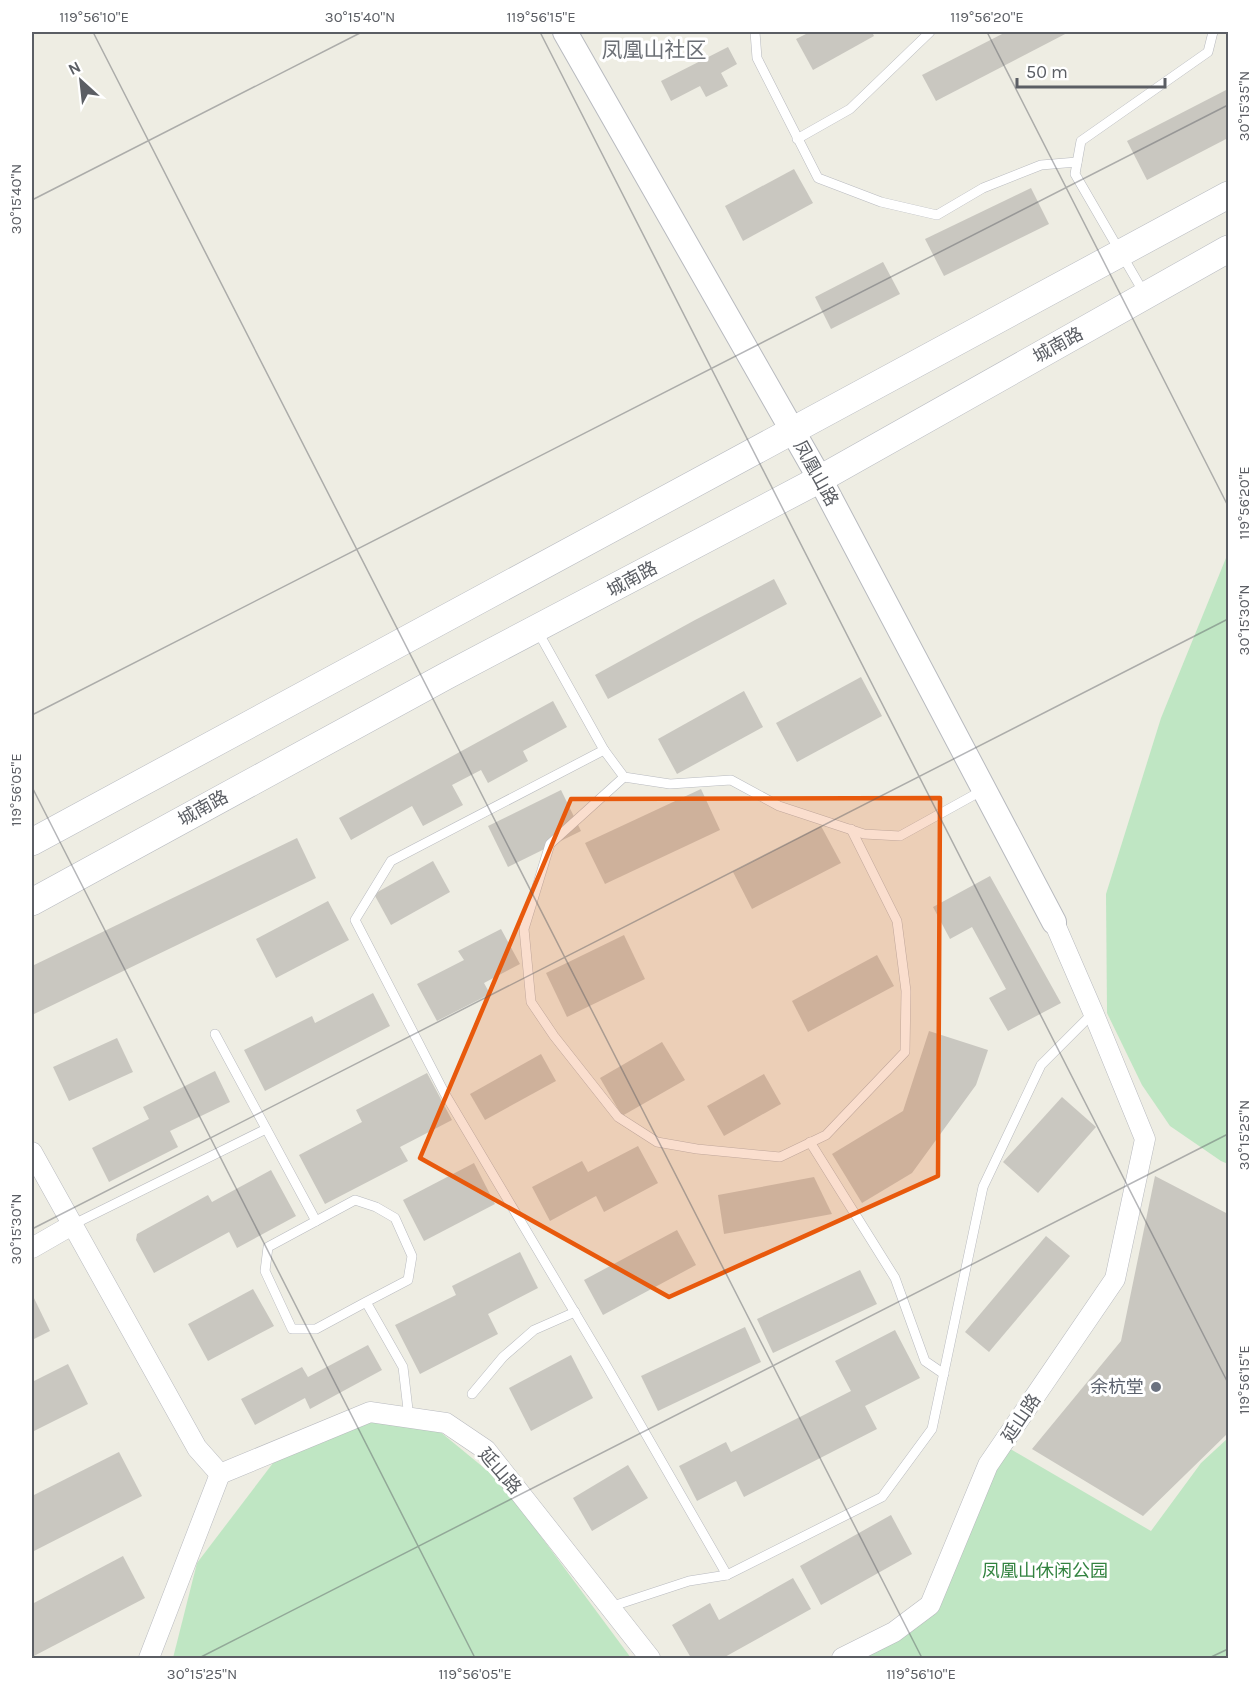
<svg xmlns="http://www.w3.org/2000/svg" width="1260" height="1690" font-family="Karla,'Noto Sans SC',sans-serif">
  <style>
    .green { fill: #bfe6c3 }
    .building { fill: #c9c7c0 }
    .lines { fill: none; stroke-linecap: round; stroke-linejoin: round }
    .service-casing { stroke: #b8babf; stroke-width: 10 }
    .minor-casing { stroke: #b8babf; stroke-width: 21 }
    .tertiary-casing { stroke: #b8babf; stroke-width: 26 }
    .secondary-casing { stroke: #b8bbc1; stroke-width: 28 }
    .service { stroke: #fff; stroke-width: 9 }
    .minor { stroke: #fff; stroke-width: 20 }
    .tertiary { stroke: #fff; stroke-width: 24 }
    .secondary { stroke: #fff; stroke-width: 27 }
    .marked { fill: #e8590c; fill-opacity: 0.2; stroke: #e8590c; stroke-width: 4.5; stroke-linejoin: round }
    .ticks { fill: none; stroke: #5b5e64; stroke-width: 1.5; stroke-opacity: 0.45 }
    .worship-dot { fill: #6b7280; stroke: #fff; stroke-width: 2 }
    .labels { text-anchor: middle; stroke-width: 6; stroke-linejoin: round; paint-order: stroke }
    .street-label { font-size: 18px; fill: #5b5e64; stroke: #fff }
    .worship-label { font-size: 18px; fill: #5b616d; stroke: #fff; text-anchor: end }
    .park-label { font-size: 18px; fill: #338340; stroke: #fff }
    .quarter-label { font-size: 21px; fill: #6c7076; stroke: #fff }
    .neatline { fill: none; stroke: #5b5e64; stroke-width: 2 }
    .ticks-label { font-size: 15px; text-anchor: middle; fill: #5b5e64 }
  </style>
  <rect width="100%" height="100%" fill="#eeede3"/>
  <g class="green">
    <path d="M 1228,553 L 1228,1164 L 1221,1161 L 1170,1126 L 1142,1085 L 1107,1013 L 1106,894 L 1161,718 Z"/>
    <path d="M 379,1411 L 427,1421 L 500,1481 L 631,1658 L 173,1658 L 197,1563 L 286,1446 Z"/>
    <path d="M 1228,1438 L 1228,1658 L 852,1658 L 948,1583 L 981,1473 L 1007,1447 L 1151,1531 L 1201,1463 Z"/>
  </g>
  <g class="building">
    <path d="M 810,32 L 872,32 L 874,36 L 813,70 L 796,39 Z"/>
    <path d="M 1006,32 L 1069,32 L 936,101 L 922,75 Z"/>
    <path d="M 728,47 L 737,64 L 721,73 L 728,86 L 706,97 L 700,86 L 671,101 L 661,81 Z"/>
    <path d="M 1228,89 L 1228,138 L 1147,180 L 1127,141 Z"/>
    <path d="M 794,169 L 813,203 L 743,241 L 725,206 Z"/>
    <path d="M 1031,188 L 1049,224 L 944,276 L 925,239 Z"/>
    <path d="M 883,262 L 900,294 L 831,329 L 815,297 Z"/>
    <path d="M 774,579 L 787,604 L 608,699 L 595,675 L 695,620 Z"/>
    <path d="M 861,677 L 882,716 L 797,762 L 776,723 Z"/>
    <path d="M 744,691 L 763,727 L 677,774 L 658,739 Z"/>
    <path d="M 553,701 L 567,727 L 523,751 L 528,761 L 488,783 L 481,770 L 452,785 L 463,805 L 423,826 L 412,806 L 351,840 L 339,818 Z"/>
    <path d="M 701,789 L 720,830 L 605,884 L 585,843 Z"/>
    <path d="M 561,790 L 581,831 L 508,867 L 488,826 Z"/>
    <path d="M 821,826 L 841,863 L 752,909 L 733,872 Z"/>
    <path d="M 297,838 L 316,878 L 32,1015 L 32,966 Z"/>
    <path d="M 433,861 L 450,892 L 391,925 L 374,894 Z"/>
    <path d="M 990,876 L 1061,1003 L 1008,1031 L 989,998 L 1006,989 L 972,927 L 950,939 L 933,907 Z"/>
    <path d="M 328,901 L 349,940 L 276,978 L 256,939 Z"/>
    <path d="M 501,929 L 520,964 L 484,983 L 490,994 L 437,1021 L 417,984 L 464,960 L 458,951 Z"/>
    <path d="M 624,935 L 645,979 L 567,1017 L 546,973 Z"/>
    <path d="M 877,955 L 894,986 L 808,1032 L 792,1001 Z"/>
    <path d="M 373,993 L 390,1026 L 265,1091 L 244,1050 L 312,1016 L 315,1023 Z"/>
    <path d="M 929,1031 L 988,1050 L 976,1085 L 912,1173 L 862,1203 L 832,1154 L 903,1111 Z"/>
    <path d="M 117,1038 L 133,1072 L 69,1101 L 53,1067 Z"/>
    <path d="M 662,1042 L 685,1080 L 622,1116 L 600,1078 Z"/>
    <path d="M 541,1054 L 556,1081 L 485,1120 L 470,1094 Z"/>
    <path d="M 215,1071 L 230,1102 L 170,1131 L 178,1147 L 109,1182 L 92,1148 L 149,1119 L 143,1107 Z"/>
    <path d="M 427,1073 L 452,1120 L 400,1147 L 408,1161 L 325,1204 L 299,1155 L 362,1122 L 356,1110 Z"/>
    <path d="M 764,1074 L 781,1104 L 724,1136 L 707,1106 Z"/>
    <path d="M 1062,1097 L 1096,1127 L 1038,1193 L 1003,1162 Z"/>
    <path d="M 638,1146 L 658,1183 L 604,1212 L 596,1196 L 550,1221 L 532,1187 L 582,1161 L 588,1172 Z"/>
    <path d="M 474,1163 L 495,1204 L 424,1241 L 403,1200 Z"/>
    <path d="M 271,1170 L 296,1216 L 237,1248 L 229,1232 L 154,1273 L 136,1240 L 137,1234 L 208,1195 L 212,1202 Z"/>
    <path d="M 1155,1176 L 1228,1214 L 1228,1433 L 1143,1516 L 1032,1449 L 1121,1341 Z"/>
    <path d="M 814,1177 L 832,1214 L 724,1234 L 718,1195 Z"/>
    <path d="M 677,1230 L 696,1265 L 603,1315 L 584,1280 Z"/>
    <path d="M 1046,1236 L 1070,1256 L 989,1352 L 965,1332 Z"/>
    <path d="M 520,1252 L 538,1288 L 488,1314 L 498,1334 L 420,1374 L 395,1325 L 456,1295 L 452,1286 Z"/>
    <path d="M 860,1270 L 877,1304 L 773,1353 L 757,1319 Z"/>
    <path d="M 253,1289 L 274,1326 L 208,1361 L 188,1324 Z"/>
    <path d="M 32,1294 L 50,1331 L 32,1340 Z"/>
    <path d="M 745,1327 L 761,1362 L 658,1411 L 641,1376 Z"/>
    <path d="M 895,1330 L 920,1378 L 865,1406 L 877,1429 L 744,1497 L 736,1481 L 697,1501 L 679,1466 L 726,1442 L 731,1452 L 851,1391 L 835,1361 Z"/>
    <path d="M 368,1345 L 382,1370 L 310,1409 L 305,1398 L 255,1425 L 241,1399 L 302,1367 L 308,1377 Z"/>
    <path d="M 571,1355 L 593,1398 L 531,1431 L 509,1388 Z"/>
    <path d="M 68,1364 L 88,1404 L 32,1432 L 32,1382 Z"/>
    <path d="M 119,1452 L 142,1496 L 32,1552 L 32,1496 Z"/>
    <path d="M 628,1465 L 648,1498 L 592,1531 L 573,1498 Z"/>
    <path d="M 891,1515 L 912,1554 L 821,1605 L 800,1566 Z"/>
    <path d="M 123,1556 L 145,1598 L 32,1657 L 32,1604 Z"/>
    <path d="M 793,1578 L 811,1609 L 723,1658 L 691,1658 L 672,1625 L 710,1603 L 719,1620 Z"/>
  </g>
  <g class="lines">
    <g class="service-casing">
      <g id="service">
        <path d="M 755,32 L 757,58 L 818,178 L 881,202 L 937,215 L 983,188 L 1041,165 L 1077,162"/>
        <path d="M 797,139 L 850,109 L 930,32"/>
        <path d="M 1144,293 L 1075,174 L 1081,141 L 1208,52 L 1213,32"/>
        <path d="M 537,630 L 604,750 L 391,861 L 355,920 L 445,1094 L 606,1365 L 727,1575"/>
        <path d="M 604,750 L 624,777 L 670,784 L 731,780 L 779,806 L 864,834 L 900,836 L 983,790"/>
        <path d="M 624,777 L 550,844 L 524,929 L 531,1002 L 554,1036 L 618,1117 L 657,1142 L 697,1149 L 780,1157 L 826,1135 L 905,1052 L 906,991 L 897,921 L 851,829"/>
        <path d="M 215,1034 L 316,1221"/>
        <path d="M 810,1142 L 895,1278 L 925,1361 L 944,1374"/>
        <path d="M 72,1225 L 266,1129"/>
        <path d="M 366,1302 L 316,1329 L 292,1329 L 265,1271 L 268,1247 L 355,1200 L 376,1207 L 395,1218 L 412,1256 L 408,1280 L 366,1302 L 403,1367 L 409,1418"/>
        <path d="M 472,1394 L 503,1357 L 534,1330 L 575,1312"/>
        <path d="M 610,1607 L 689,1581 L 727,1575 L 882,1497 L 932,1429 L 983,1187 L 1041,1065 L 1094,1012"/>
      </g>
    </g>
    <g class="minor-casing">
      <g id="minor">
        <path d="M 32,1152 L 197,1448 L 220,1474"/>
        <path d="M 32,1248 L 72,1225"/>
        <path d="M 220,1474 L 370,1412 L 446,1423 L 486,1450 L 650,1658"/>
        <path d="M 149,1658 L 220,1474"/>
        <path d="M 842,1658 L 894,1632 L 930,1605 L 988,1465 L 1115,1279 L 1145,1139 L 1093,1012 L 1054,922"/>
      </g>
    </g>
    <g class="tertiary-casing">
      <path id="tertiary" d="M 565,32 L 820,479 L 1054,922"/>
    </g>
    <g class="secondary-casing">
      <g id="secondary">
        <path d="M 32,842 L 1228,195"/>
        <path d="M 32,902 L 446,676 L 820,479 L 1228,249"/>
      </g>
    </g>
    <use href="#service" class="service"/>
    <use href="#minor" class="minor"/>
    <use href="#tertiary" class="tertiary"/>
    <use href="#secondary" class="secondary"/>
  </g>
  <path class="marked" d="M 940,798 L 938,1176 L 669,1297 L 420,1158 L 571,799 Z"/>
  <path class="ticks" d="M 93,32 L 922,1658M 540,32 L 1228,1383M 987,32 L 1228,506M 32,200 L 362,32M 32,715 L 1228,105M 32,787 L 475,1658M 32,1229 L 1228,619M 199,1658 L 1228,1134M 1209,1658 L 1228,1649"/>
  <circle class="worship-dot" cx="1156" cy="1387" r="6"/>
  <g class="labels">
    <g class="street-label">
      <text transform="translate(1058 345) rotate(-29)" y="6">城南路</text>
      <text transform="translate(816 473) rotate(61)" y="6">凤凰山路</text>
      <text transform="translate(632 579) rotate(-28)" y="6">城南路</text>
      <text transform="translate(203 808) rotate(-29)" y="6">城南路</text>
      <text transform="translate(1021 1418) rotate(-56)" y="6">延山路</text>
      <text transform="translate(500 1471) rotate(49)" y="6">延山路</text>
    </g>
    <g class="worship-label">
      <text x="1144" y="1393">余杭堂</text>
    </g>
    <g class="park-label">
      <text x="1045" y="1577">凤凰山休闲公园</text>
    </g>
    <g class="quarter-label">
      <text x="654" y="57">凤凰山社区</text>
    </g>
  </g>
  <rect width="1260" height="1690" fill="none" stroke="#ffffff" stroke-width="66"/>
  <g transform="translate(81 81) rotate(333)" stroke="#ffffff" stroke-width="4.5" paint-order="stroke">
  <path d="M0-4.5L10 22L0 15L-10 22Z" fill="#5b5e64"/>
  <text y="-9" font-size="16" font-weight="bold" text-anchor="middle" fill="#5b5e64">N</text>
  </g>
  <path d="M1017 78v9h148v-9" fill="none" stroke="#5b5e64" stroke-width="3"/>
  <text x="1026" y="78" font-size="18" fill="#5b5e64" stroke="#ffffff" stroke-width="4.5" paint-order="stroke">50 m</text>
  <rect x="33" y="33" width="1194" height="1624" class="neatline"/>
  <g class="ticks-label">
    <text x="94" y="22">119°56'10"E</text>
    <text x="360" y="22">30°15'40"N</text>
    <text x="541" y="22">119°56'15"E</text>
    <text x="987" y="22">119°56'20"E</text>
    <text transform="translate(1244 106) rotate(-90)" y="5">30°15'35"N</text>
    <text transform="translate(16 199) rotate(-90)" y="5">30°15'40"N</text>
    <text transform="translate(1244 503) rotate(-90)" y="5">119°56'20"E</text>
    <text transform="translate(1244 620) rotate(-90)" y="5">30°15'30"N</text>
    <text transform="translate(16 790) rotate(-90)" y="5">119°56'05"E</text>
    <text transform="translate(1244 1135) rotate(-90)" y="5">30°15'25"N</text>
    <text transform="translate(16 1229) rotate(-90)" y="5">30°15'30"N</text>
    <text transform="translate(1244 1380) rotate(-90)" y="5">119°56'15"E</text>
    <text x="202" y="1679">30°15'25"N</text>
    <text x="475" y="1679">119°56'05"E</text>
    <text x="921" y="1679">119°56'10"E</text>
  </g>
</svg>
